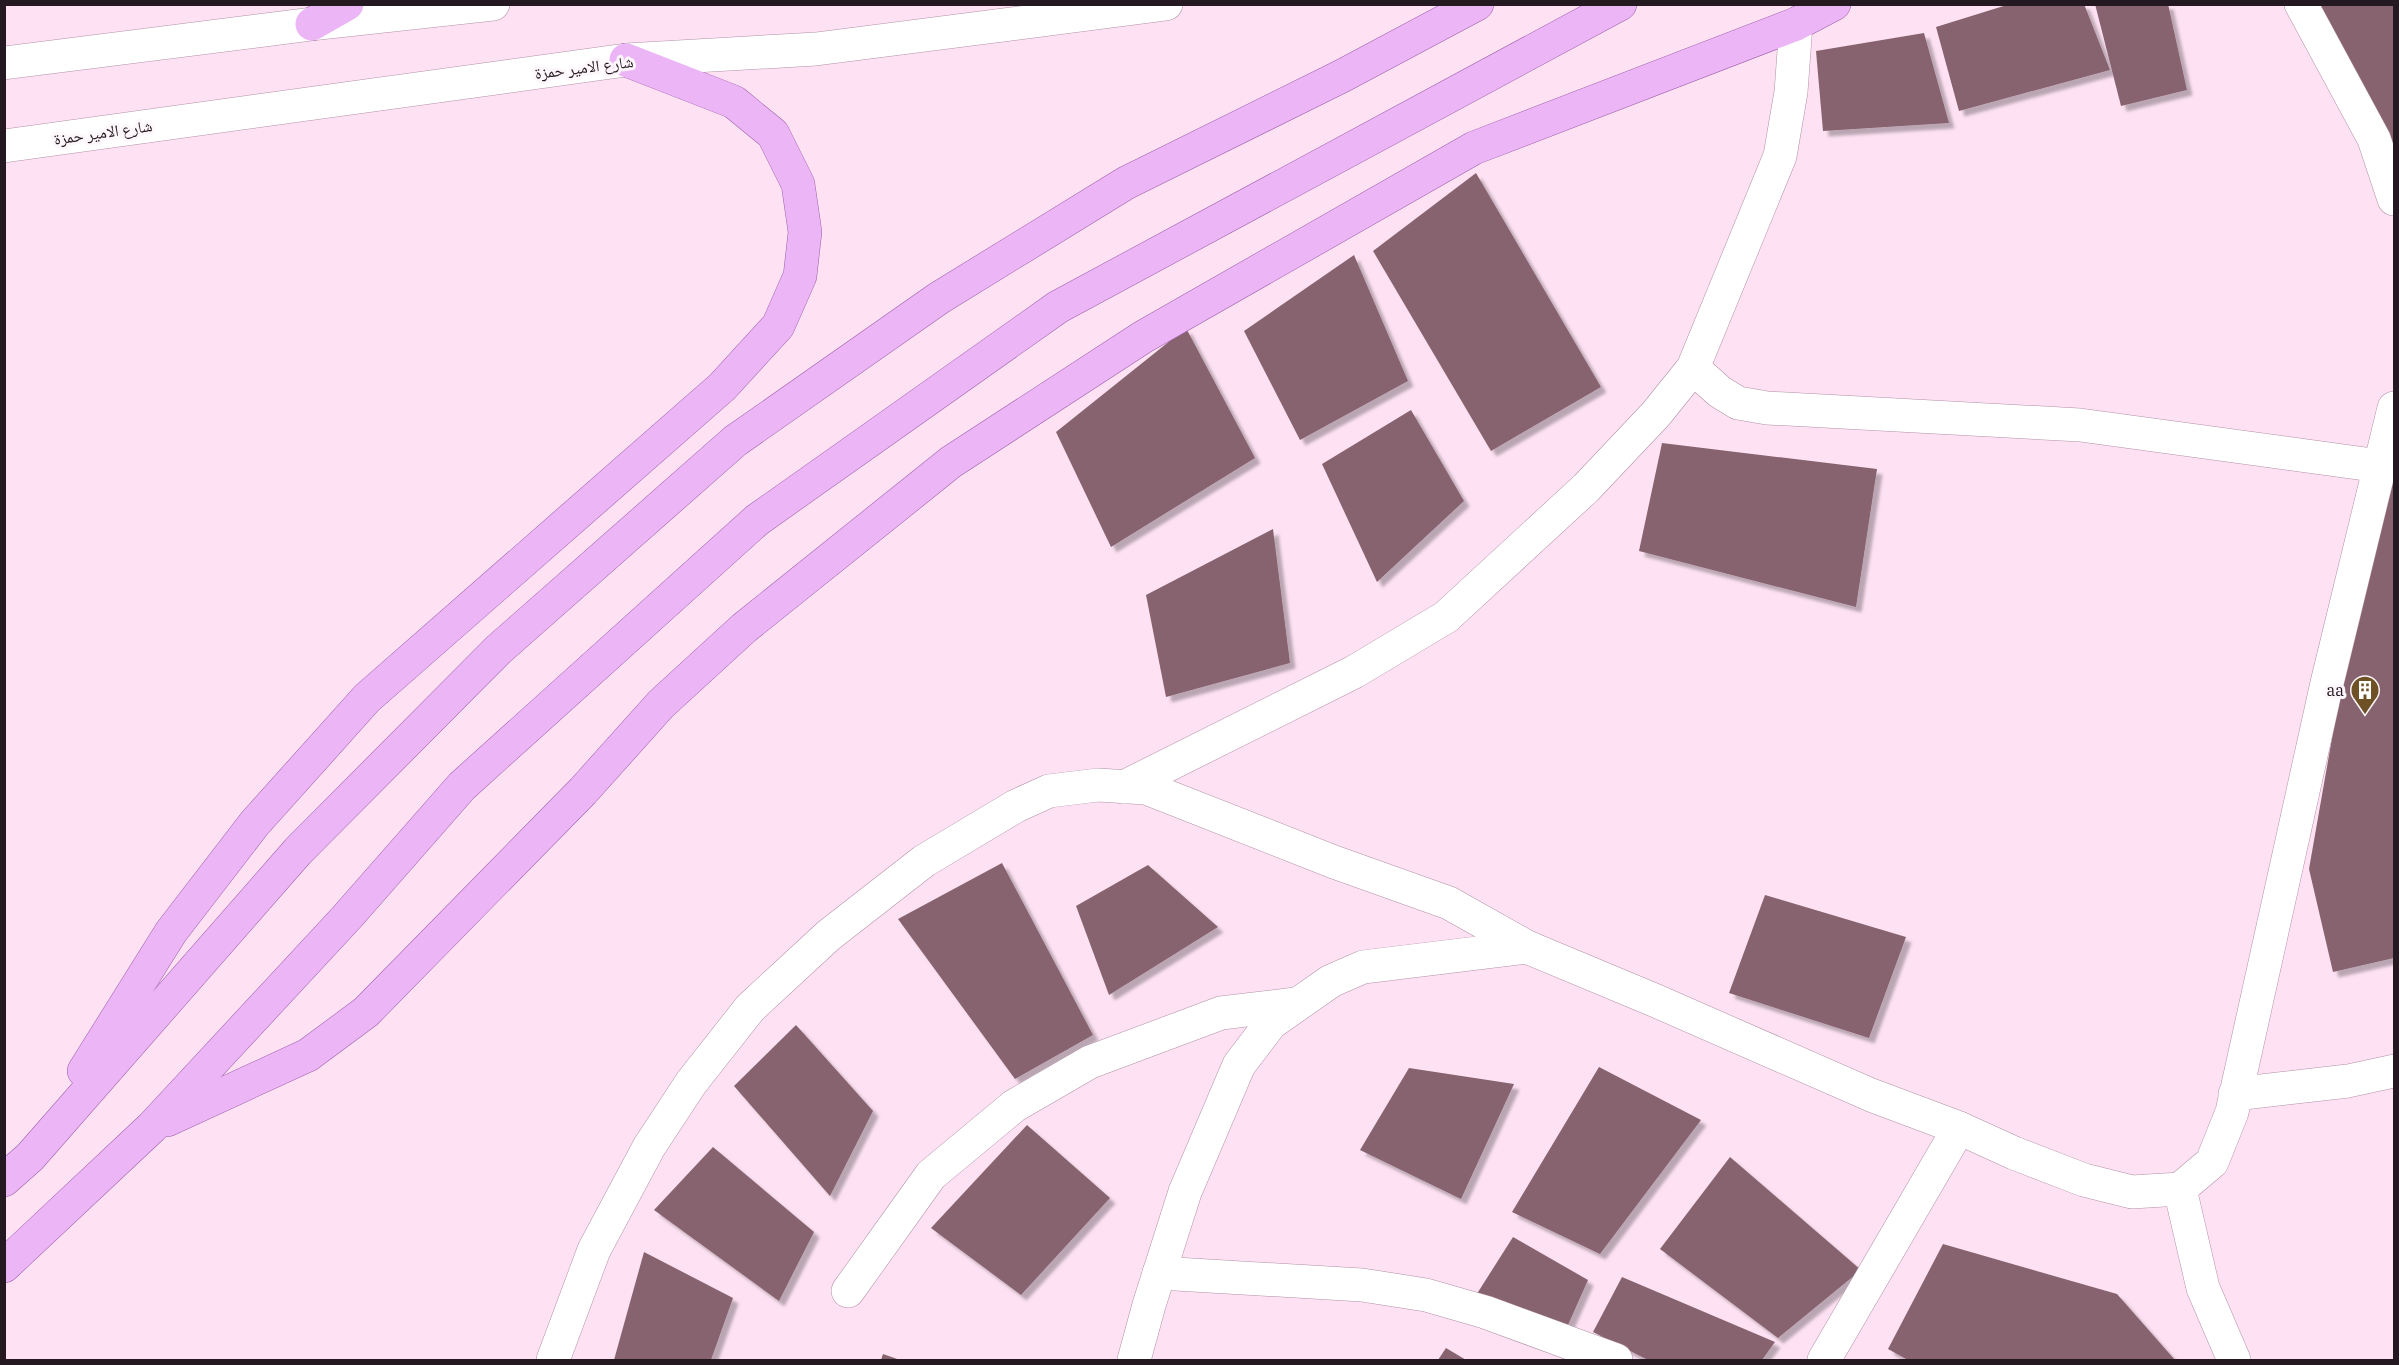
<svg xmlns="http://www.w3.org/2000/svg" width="2399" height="1365" font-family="'IBM Plex Serif','Noto Naskh Arabic',serif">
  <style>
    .building { fill: #86636e; filter: url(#shadow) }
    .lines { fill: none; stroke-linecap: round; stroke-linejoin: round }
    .street-casing { stroke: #b191a6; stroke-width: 34 }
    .secondary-casing { stroke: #b191a6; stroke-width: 34 }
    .primary-casing { stroke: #9d5fa8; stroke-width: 34 }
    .street { stroke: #fff; stroke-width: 33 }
    .secondary { stroke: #fff; stroke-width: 33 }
    .primary { stroke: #ebb5f6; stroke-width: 33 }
    .labels { text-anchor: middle; stroke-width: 6; stroke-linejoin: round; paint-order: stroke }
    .street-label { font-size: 16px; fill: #251921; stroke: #fdf6fa }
    .poi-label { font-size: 16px; fill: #251921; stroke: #fdf6fa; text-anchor: end }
  </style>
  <defs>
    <filter id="shadow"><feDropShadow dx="5.5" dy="5.5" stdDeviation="1.5" flood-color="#0004"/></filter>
  </defs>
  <rect width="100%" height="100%" fill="#fee2f3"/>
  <g class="building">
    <path d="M 2010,4 L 2084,4 L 2110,70 L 1959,111 L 1936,27 Z"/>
    <path d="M 2095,4 L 2168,4 L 2187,90 L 2121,106 Z"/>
    <path d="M 2311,4 L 2394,4 L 2394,150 Z"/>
    <path d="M 1924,33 L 1949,123 L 1823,131 L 1816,51 Z"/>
    <path d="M 1476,173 L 1601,387 L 1491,451 L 1373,251 Z"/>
    <path d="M 1354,255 L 1408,381 L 1300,440 L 1244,331 Z"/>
    <path d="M 1186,328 L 1255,458 L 1111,547 L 1056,432 Z"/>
    <path d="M 1411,410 L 1464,501 L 1377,582 L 1322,464 Z"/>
    <path d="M 1662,443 L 1877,469 L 1856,607 L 1639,551 Z"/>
    <path d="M 2394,475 L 2394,958 L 2333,972 L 2309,869 L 2363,562 Z"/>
    <path d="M 1273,529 L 1290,663 L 1166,697 L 1146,595 Z"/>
    <path d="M 1002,863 L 1093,1035 L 1015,1079 L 898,919 Z"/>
    <path d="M 1148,865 L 1218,927 L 1109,995 L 1076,906 Z"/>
    <path d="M 1765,895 L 1906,937 L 1869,1038 L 1729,993 Z"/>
    <path d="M 796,1025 L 873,1111 L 830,1196 L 734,1086 Z"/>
    <path d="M 1599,1067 L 1701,1120 L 1600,1254 L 1512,1212 Z"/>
    <path d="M 1409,1068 L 1514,1084 L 1461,1199 L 1360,1150 Z"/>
    <path d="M 1027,1125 L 1110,1198 L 1021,1295 L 931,1228 Z"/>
    <path d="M 713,1147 L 814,1232 L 779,1301 L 654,1210 Z"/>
    <path d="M 1730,1157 L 1861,1270 L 1778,1338 L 1660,1249 Z"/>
    <path d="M 1513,1237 L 1588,1280 L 1564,1334 L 1473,1300 Z"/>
    <path d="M 1943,1244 L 2117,1294 L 2175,1360 L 1908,1360 L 1888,1349 Z"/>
    <path d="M 644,1252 L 733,1298 L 711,1360 L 614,1360 Z"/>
    <path d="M 1622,1277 L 1775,1342 L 1762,1360 L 1648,1360 L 1593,1332 Z"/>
    <path d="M 1446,1348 L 1466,1360 L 1438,1360 Z"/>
    <path d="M 883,1354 L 900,1360 L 881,1360 Z"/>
  </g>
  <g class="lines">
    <g class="street-casing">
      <g id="street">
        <path d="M 2301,4 L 2374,139 L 2394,199"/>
        <path d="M 1693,368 L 1720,392 L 1738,403 L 1767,408 L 2080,425 L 2380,466"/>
        <path d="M 1124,787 L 1354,672 L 1446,617 L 1586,488 L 1656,414 L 1693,368 L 1780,156 L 1791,92 L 1796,24"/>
        <path d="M 2235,1094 L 2348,1081 L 2394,1071"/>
        <path d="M 2180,1189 L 2203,1288 L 2234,1360"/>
        <path d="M 1159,1273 L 1362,1285 L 1426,1295 L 1485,1312 L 1616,1360"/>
        <path d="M 848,1291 L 931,1175 L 1014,1106 L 1090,1062 L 1221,1013 L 1296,1004"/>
        <path d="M 553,1360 L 594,1250 L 649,1147 L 691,1083 L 750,1008 L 829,935 L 924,861 L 1016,806 L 1049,791 L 1098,785 L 1146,788 L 1334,862 L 1449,903 L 1527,947"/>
        <path d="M 1134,1360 L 1149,1305 L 1185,1192 L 1239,1065 L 1271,1023 L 1331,981 L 1363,967 L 1527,947 L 1654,1000 L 1871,1095 L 1959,1128 L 2014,1153 L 2084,1180 L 2132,1192 L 2180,1189 L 2212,1162 L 2232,1112 L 2327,683 L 2394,408"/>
        <path d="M 1824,1360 L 1959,1128"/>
      </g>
    </g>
    <g class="secondary-casing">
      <g id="secondary">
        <path d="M 4,63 L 312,24 L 493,4"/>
        <path d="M 4,146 L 626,60 L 816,49 L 1166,4"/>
      </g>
    </g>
    <g class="primary-casing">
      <g id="primary">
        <path d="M 312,24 L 347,4"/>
        <path d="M 84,1071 L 171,932 L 254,824 L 367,698 L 722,387 L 778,326 L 800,276 L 805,232 L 798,184 L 773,134 L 734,102 L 626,60"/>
        <path d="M 167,1120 L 308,1055 L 366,1012 L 583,791 L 661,704 L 744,628 L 951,462 L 1143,337 L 1474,148 L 1796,24 L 1834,4"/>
        <path d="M 4,1180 L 30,1157 L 298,851 L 499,649 L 735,441 L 939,298 L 1126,183 L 1342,76 L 1477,4"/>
        <path d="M 4,1266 L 152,1127 L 347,917 L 462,786 L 757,520 L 1058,307 L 1620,4"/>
      </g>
    </g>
    <use href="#street" class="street"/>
    <use href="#secondary" class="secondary"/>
    <use href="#primary" class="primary"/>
  </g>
  <defs>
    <g id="building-pin" transform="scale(1.5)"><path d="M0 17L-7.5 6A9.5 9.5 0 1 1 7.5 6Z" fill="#6e5124" stroke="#fdf6fa"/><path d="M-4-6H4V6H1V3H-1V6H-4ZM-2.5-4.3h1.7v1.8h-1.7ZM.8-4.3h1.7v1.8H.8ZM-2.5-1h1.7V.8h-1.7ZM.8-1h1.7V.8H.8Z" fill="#fff"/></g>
  </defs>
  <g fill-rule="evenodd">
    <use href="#building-pin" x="2365" y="690"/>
  </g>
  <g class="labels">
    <g class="street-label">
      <text transform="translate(584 67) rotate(-7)" y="6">شارع الامير حمزة</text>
      <text transform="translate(103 132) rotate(-8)" y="6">شارع الامير حمزة</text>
    </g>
    <g class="poi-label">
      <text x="2344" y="696">aa</text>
    </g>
  </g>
  <rect width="2399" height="1365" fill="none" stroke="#251921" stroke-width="12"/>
</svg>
